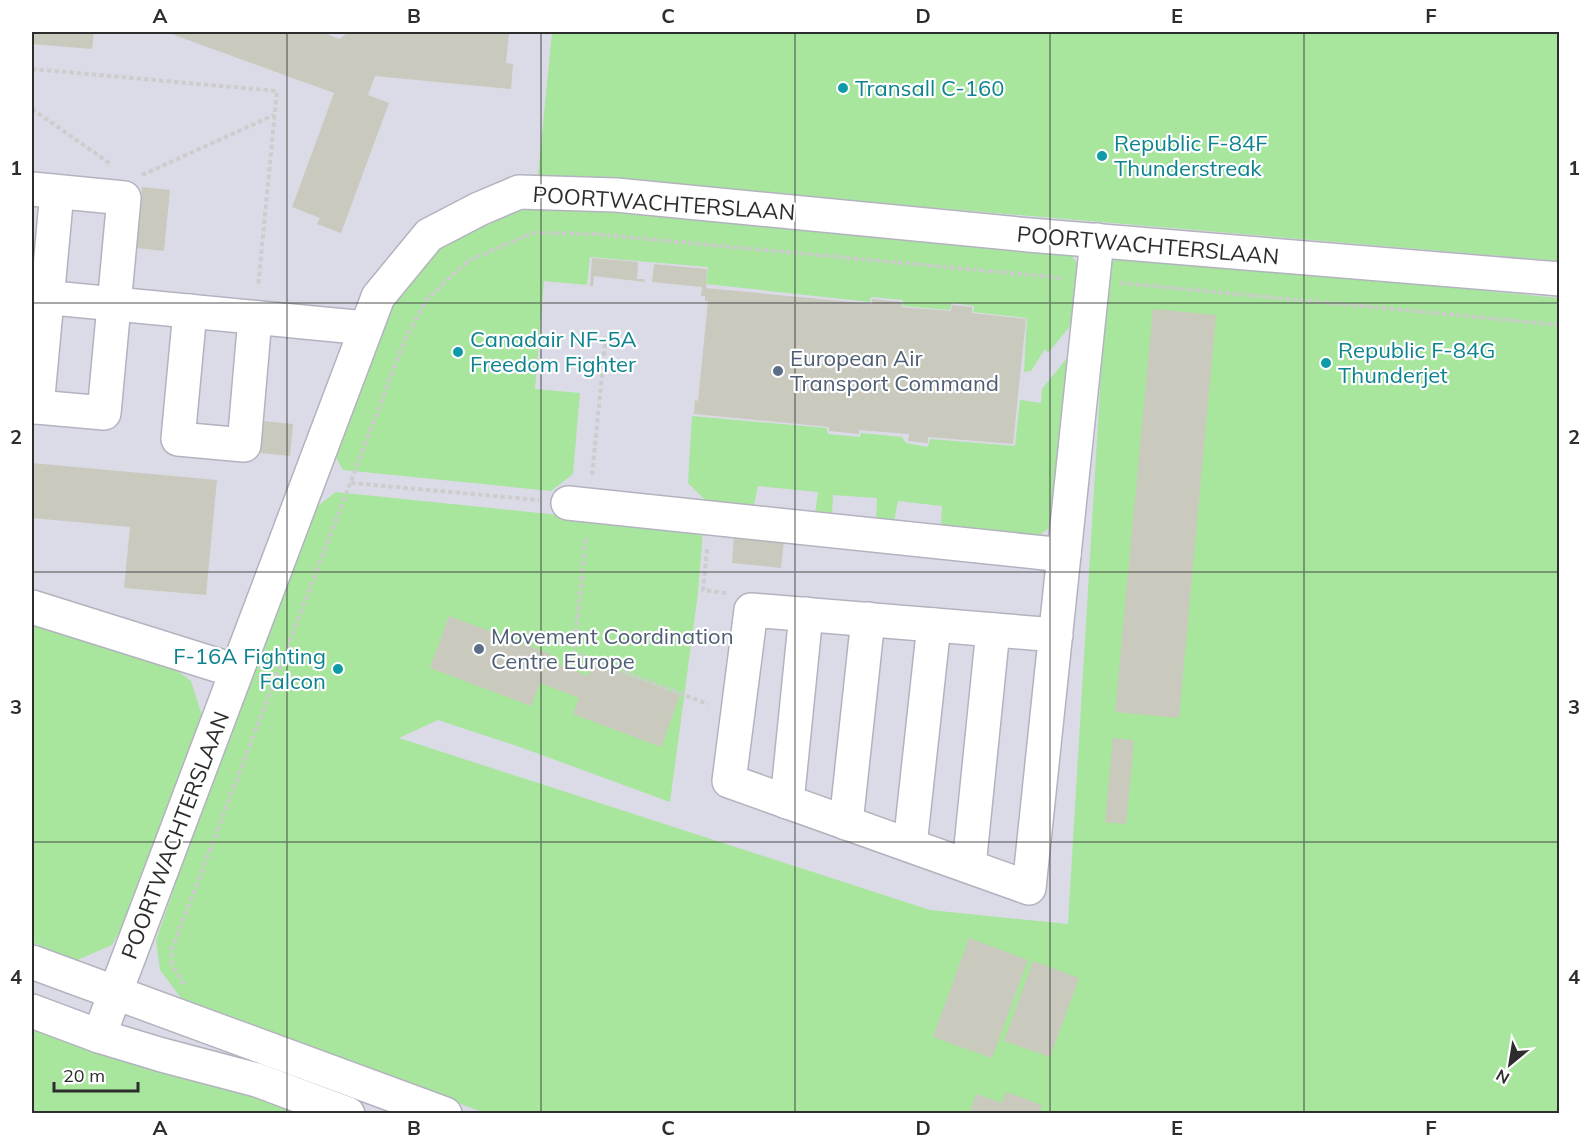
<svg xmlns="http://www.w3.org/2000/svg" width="1591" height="1145" font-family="Mulish,sans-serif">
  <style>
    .airport { fill: #dbdbe7 }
    .green { fill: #a8e59d }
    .building { fill: #cac9be }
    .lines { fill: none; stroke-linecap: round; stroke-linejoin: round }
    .minor-casing { stroke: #b3b3c0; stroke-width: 36 }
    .path { stroke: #cdcdcd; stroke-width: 4; stroke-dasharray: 4.5 3; stroke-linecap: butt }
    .minor { stroke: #fff; stroke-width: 33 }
    .grid { fill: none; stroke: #2d2d2d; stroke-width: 1.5; stroke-opacity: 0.55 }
    .culture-dot { fill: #0f9aa8; stroke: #fff; stroke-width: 2 }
    .service-dot { fill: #5c6f8a; stroke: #fff; stroke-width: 2 }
    .labels { text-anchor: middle; stroke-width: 4.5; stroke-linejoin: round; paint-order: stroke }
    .culture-label { font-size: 22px; fill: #0d838f; stroke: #fff; text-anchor: start }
    .street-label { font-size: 22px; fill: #2d2d2d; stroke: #fff }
    .service-label { font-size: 22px; fill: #4e5e75; stroke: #fff; text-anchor: start }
    .neatline { fill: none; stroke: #2d2d2d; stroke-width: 2 }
    .grid-label { font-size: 20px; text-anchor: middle; font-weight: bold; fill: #2d2d2d }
  </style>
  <rect width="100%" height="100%" fill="#eeebe0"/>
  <rect class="airport" x="32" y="32" width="1527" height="1081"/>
  <g class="green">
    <path d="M 552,32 L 1559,32 L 1559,261 L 795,196 L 537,186 Z"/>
    <path d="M 563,205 L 1061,251 L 1072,256 L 1079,265 L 1072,324 L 1048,353 L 1045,349 L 1031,371 L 1024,372 L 1027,318 L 973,312 L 974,306 L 952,303 L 950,310 L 903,306 L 903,300 L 871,297 L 870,302 L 706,284 L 708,267 L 590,257 L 587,285 L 544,281 L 535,389 L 580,393 L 573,474 L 551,491 L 343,470 L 330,447 L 382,318 L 443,243 L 492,217 L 518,211 Z"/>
    <path d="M 1120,256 L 1559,298 L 1559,1113 L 485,1113 L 184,1002 L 160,970 L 156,940 L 245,685 L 309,513 L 336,492 L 703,530 L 698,593 L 670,802 L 517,746 L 438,720 L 399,738 L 930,910 L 1068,924 L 1101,372 L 1108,293 L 1111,281 L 1102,280 C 1106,268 1109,262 1120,256 Z"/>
    <path d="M 1071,353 L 1055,520 L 1049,528 L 1038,536 L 941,526 L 942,506 L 898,501 L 894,522 L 876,521 L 877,498 L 833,495 L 832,516 L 815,515 L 818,492 L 758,486 L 753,509 L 709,504 L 688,483 L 692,416 L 827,428 L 828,434 L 860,437 L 861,433 L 902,437 L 906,443 L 928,447 L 930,439 L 1015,446 L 1020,400 L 1041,403 L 1042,389 Z"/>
    <path d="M 32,620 L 165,662 L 191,681 L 202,716 L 127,918 L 112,945 L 75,961 L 32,942 Z"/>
    <path d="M 32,1027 L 317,1114 L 32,1113 Z"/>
  </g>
  <g class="building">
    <path d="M 32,32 L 94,32 L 92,49 L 32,44 Z"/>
    <path d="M 166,32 L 323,32 L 339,39 L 349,32 L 509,33 L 506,63 L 513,64 L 511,89 L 375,76 L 368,95 L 389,103 L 341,233 L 317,224 L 320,218 L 292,207 L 334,93 Z"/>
    <path d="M 142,187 L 170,190 L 164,251 L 136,248 Z"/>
    <path d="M 592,258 L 638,262 L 637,279 L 644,279 L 645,282 L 594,276 L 593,286 L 590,286 Z"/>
    <path d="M 654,264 L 707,269 L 706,288 L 872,304 L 872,299 L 902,302 L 902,307 L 951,311 L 952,305 L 972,307 L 972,313 L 1026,319 L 1013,444 L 928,437 L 928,443 L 908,441 L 909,434 L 859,430 L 859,434 L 829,431 L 829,427 L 694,414 L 695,400 L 698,401 L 708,301 L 705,301 L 705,296 L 701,296 L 702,287 L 652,282 Z"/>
    <path d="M 1153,309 L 1216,315 L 1179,718 L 1115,712 Z"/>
    <path d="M 263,421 L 293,424 L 290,456 L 260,453 Z"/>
    <path d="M 32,463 L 217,480 L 206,595 L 124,588 L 130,527 L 32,518 Z"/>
    <path d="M 734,535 L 784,540 L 781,568 L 732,563 Z"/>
    <path d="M 449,616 L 551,654 L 548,661 L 588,676 L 593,662 L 680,695 L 661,747 L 573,714 L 579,698 L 540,683 L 531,706 L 430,668 Z"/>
    <path d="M 1113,738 L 1134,740 L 1126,824 L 1105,822 Z"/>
    <path d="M 969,938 L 1028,960 L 992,1058 L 933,1037 Z"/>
    <path d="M 1033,961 L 1079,978 L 1050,1057 L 1004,1041 Z"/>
    <path d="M 1006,1092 L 1042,1105 L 1039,1114 L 969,1114 L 976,1094 L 1002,1103 Z"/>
  </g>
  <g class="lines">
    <g class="minor-casing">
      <g id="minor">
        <path d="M 32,189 L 124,198 L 104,413 L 37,407"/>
        <path d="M 32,296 L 366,328"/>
        <path d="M 190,311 L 178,439 L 244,445 L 255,318"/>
        <path d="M 32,407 L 37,407 L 57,192"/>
        <path d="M 568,503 L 1064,555"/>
        <path d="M 32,607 L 236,671"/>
        <path d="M 1056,635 L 751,610 L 729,781 L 1029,888 L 1097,240"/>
        <path d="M 787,802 L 806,614"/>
        <path d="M 846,823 L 868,619"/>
        <path d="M 910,845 L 934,625"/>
        <path d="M 969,866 L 993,630"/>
        <path d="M 32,962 L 445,1114"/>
        <path d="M 32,1011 L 99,1036 L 162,1055 L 257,1080 L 348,1114"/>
        <path d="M 99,1036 L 378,297 L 429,235 L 479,209 L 519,192 L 616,195 L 1029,235 L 1560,279"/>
      </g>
    </g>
    <g class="path">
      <path d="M 32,69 L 277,91 L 258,287"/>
      <path d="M 32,109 L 112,165"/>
      <path d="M 142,175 L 274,115"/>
      <path d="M 1121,283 L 1560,325"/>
      <path d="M 592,475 L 606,335"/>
      <path d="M 351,483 L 539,500"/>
      <path d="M 707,549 L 703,590 L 726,593"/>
      <path d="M 574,653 L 708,704"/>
      <path d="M 568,669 L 574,653 L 586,536"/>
      <path d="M 184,984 L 172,965 L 172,949 L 406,337 L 427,299 L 468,261 L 533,233 L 594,234 L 1063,278"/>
    </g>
    <use href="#minor" class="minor"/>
  </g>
  <path class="grid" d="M 287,32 L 287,1114M 541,32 L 541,1114M 795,32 L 795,1114M 1050,32 L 1050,1114M 1304,32 L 1304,1114M 32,303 L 1560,303M 32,572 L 1560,572M 32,842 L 1560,842"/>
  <g class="culture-dot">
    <circle cx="843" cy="88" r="6"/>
    <circle cx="1102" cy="156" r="6"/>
    <circle cx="458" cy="352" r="6"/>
    <circle cx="1326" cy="363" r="6"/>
    <circle cx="338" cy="669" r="6"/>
  </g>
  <g class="service-dot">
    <circle cx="778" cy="371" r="6"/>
    <circle cx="479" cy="649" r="6"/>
  </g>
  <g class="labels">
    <g class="culture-label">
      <text x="855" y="96">Transall C-160</text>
      <text x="1114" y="151">Republic F-84F<tspan x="1114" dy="25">Thunderstreak</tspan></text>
      <text x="470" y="347">Canadair NF-5A<tspan x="470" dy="25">Freedom Fighter</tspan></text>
      <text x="1338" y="358">Republic F-84G<tspan x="1338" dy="25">Thunderjet</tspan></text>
      <text x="326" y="664" text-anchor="end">F-16A Fighting<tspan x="326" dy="25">Falcon</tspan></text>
    </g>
    <g class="street-label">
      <text transform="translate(664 203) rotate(4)" y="8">POORTWACHTERSLAAN</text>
      <text transform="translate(1148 245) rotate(5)" y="8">POORTWACHTERSLAAN</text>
      <text transform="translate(175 835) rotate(-69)" y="8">POORTWACHTERSLAAN</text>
    </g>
    <g class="service-label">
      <text x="790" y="366">European Air<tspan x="790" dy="25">Transport Command</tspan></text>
      <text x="491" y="644">Movement Coordination<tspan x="491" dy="25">Centre Europe</tspan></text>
    </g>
  </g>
  <rect width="1591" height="1145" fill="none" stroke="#ffffff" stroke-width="66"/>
  <g transform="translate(1510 1064) rotate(210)" stroke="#ffffff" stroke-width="4.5" paint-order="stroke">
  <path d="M0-4.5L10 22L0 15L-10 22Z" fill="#2d2d2d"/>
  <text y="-9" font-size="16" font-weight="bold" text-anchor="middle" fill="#2d2d2d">N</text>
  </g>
  <path d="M54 1082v9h84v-9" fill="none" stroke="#2d2d2d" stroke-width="3"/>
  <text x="63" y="1082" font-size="18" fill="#2d2d2d" stroke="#ffffff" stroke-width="4.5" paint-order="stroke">20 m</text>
  <rect x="33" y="33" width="1525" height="1079" class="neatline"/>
  <g class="grid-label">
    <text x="160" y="23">A</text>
    <text x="414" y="23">B</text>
    <text x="668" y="23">C</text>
    <text x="923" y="23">D</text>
    <text x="1177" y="23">E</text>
    <text x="1431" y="23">F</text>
    <text x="16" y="175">1</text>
    <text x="1574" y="175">1</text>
    <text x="16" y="444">2</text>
    <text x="1574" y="444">2</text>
    <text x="16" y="714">3</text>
    <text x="1574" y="714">3</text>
    <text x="16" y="984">4</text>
    <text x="1574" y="984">4</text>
    <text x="160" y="1135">A</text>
    <text x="414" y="1135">B</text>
    <text x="668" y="1135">C</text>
    <text x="923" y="1135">D</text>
    <text x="1177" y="1135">E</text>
    <text x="1431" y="1135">F</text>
  </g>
</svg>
